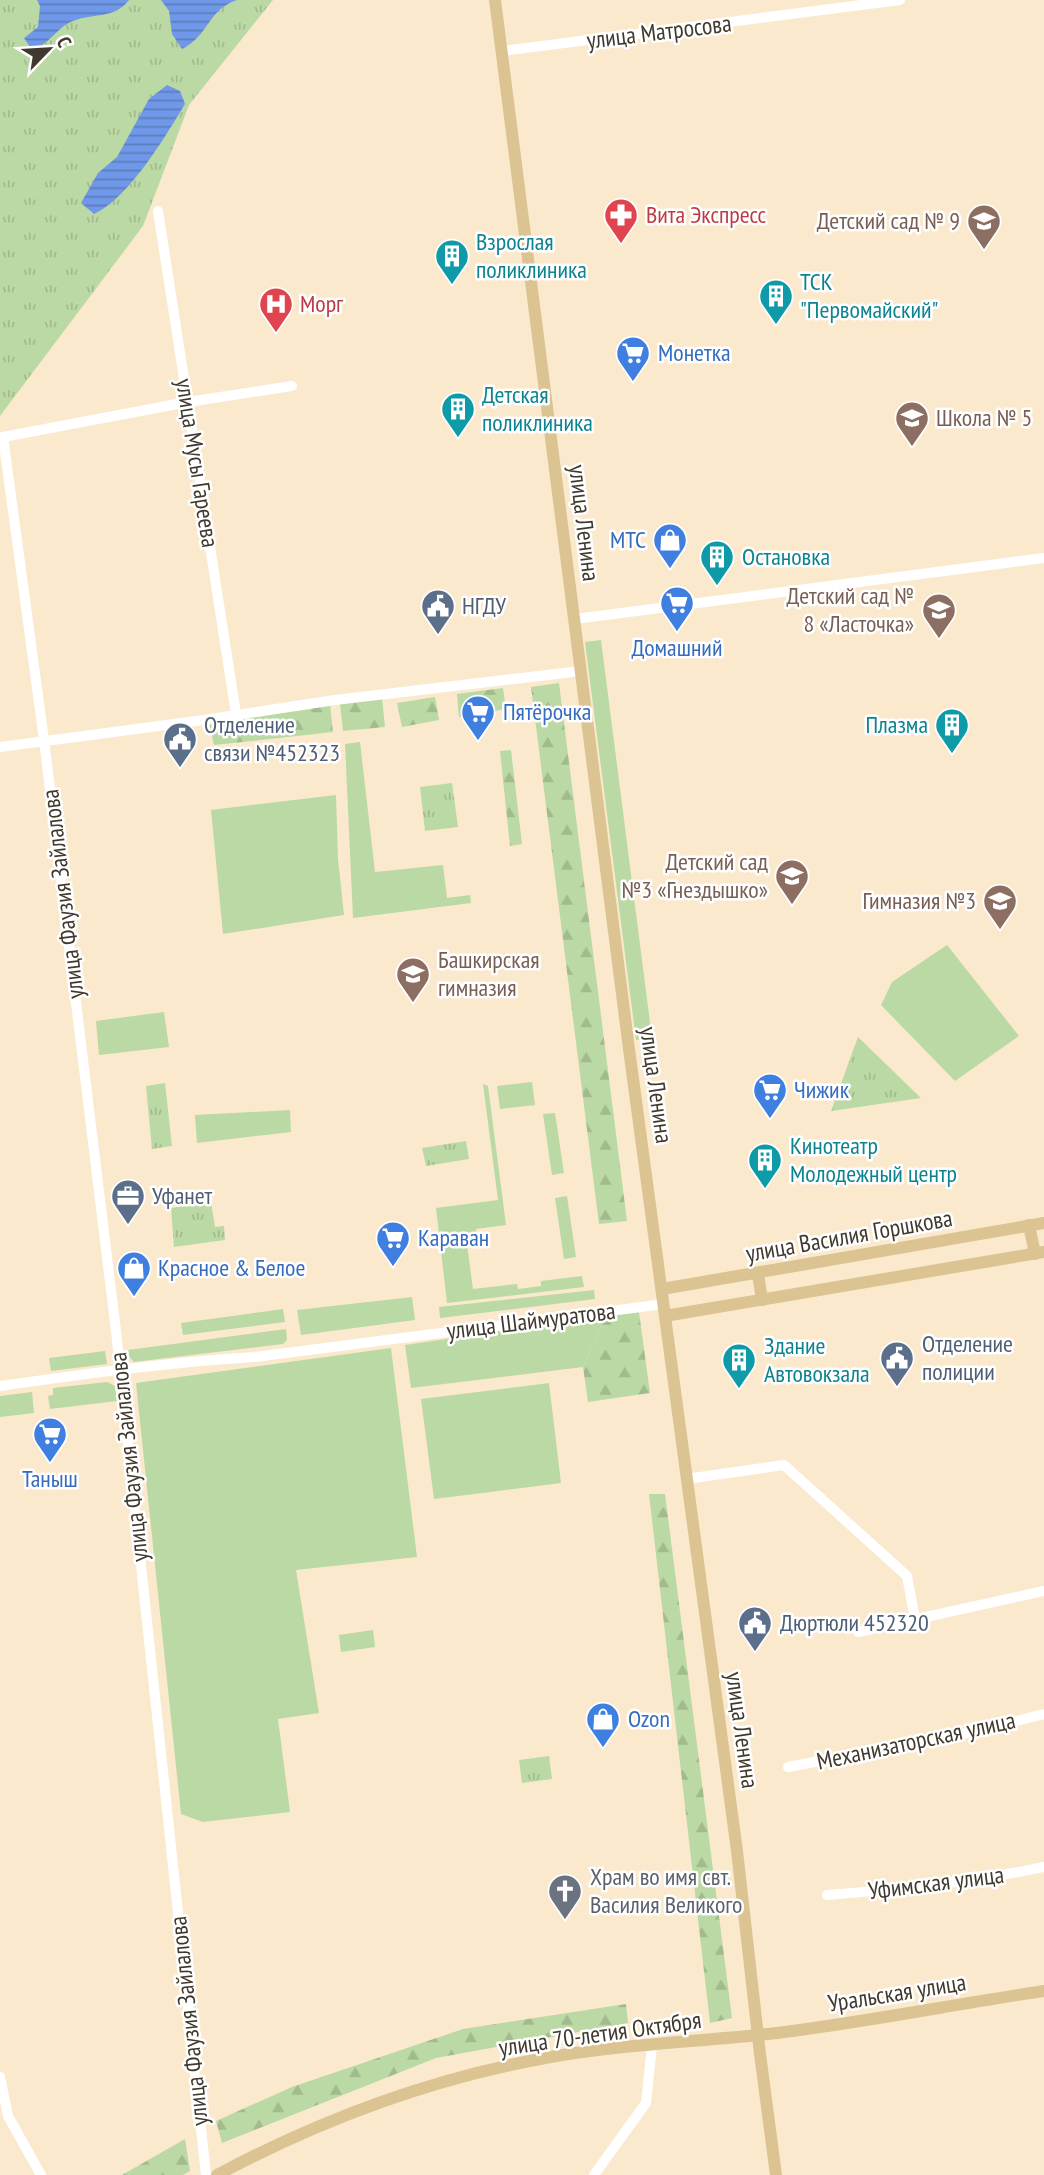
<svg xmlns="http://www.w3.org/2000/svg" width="1044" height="2175" font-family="'PT Sans Narrow',sans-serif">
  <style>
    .grass { fill: #bbd9a4 }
    .forest { fill: url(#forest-firs) }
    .park { fill: url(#park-tufts) }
    .water { fill: url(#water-rules) }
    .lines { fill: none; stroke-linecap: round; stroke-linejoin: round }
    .minor { stroke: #fff; stroke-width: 10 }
    .major { stroke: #dbc492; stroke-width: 12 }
    .labels { text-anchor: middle; stroke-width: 5; stroke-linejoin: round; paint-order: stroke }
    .street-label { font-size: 24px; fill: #40392e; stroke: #fff }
    .health-label { font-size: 24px; fill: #be3a42; stroke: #fff; text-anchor: start }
    .education-label { font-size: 24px; fill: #785e54; stroke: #fff; text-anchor: end }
    .culture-label { font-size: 24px; fill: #0d838f; stroke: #fff; text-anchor: start }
    .shop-label { font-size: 24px; fill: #366cbe; stroke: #fff; text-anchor: start }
    .service-label { font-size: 24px; fill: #4e5e75; stroke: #fff; text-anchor: start }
    .worship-label { font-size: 24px; fill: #5b616d; stroke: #fff; text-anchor: start }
  </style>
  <defs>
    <pattern id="forest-firs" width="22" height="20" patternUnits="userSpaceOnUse" patternTransform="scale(1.75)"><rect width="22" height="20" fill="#bbd9a4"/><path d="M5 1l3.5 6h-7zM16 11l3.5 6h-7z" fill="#a2bb8e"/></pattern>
    <pattern id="park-tufts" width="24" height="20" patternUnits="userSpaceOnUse" patternTransform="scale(1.75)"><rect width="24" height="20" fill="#bbd9a4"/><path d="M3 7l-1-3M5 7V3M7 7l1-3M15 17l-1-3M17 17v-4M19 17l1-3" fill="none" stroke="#a2bb8e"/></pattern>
    <pattern id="water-rules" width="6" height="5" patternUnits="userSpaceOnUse" patternTransform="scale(1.75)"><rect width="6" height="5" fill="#7098e9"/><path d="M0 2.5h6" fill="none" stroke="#5d7dbd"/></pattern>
  </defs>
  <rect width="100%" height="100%" fill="#fbe9ce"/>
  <g class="grass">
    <path d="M 601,640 L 652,1038 L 636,1040 L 585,642 Z"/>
    <path d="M 360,742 L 375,872 L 443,865 L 447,898 L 470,895 L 471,903 L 353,918 L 345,744 Z"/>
    <path d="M 336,795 L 338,859 L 344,915 L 223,934 L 211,810 Z"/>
    <path d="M 947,945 L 1019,1036 L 955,1081 L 881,1005 L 892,982 Z"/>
    <path d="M 164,1012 L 169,1047 L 99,1055 L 96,1021 Z"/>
    <path d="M 532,1082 L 535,1105 L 500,1109 L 497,1086 Z"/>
    <path d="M 483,1084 L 488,1086 L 506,1225 L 476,1229 L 476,1235 L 466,1237 L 473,1289 L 517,1284 L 518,1289 L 541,1286 L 541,1281 L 582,1276 L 584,1287 L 447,1303 L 436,1208 L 498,1200 Z"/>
    <path d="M 290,1110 L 291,1132 L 197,1143 L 195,1115 Z"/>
    <path d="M 555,1113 L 564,1173 L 552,1175 L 543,1114 Z"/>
    <path d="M 567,1196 L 576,1257 L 564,1259 L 555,1198 Z"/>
    <path d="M 594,1290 L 595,1299 L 440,1318 L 439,1307 Z"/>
    <path d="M 412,1297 L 415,1320 L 301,1335 L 297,1310 Z"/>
    <path d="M 283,1309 L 285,1322 L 183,1335 L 181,1323 Z"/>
    <path d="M 606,1316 L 583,1367 L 411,1388 L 405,1345 Z"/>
    <path d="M 286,1329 L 287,1340 L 283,1344 L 134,1362 L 129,1357 L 128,1350 Z"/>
    <path d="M 391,1348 L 417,1557 L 296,1570 L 319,1713 L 278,1719 L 290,1812 L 203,1822 L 181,1814 L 136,1383 Z"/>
    <path d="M 105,1351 L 107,1364 L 51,1371 L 49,1358 Z"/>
    <path d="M 107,1382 L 115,1386 L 117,1401 L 50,1409 L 48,1396 L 53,1395 L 53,1388 Z"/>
    <path d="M 549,1383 L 561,1483 L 434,1499 L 421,1399 Z"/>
    <path d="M 32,1392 L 34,1413 L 0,1417 L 0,1396 Z"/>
    <path d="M 373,1630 L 375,1647 L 341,1652 L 339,1635 Z"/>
  </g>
  <g class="forest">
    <path d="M 559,683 L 627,1221 L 599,1224 L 531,687 Z"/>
    <path d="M 503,688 L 506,709 L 459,717 L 457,694 Z"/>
    <path d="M 435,697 L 439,720 L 402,727 L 397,703 Z"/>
    <path d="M 382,698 L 385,727 L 343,731 L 340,704 Z"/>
    <path d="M 330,704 L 333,732 L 214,745 L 209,723 Z"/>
    <path d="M 511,750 L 522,844 L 510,846 L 500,751 Z"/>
    <path d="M 639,1312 L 650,1393 L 588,1402 L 583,1367 L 606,1316 Z"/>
    <path d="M 649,1494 L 665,1494 L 732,2018 L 710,2023 Z"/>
    <path d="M 626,2004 L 628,2023 L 436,2058 L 222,2143 L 216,2121 L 292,2087 L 463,2029 Z"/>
    <path d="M 185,2139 L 190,2171 L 183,2175 L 122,2175 Z"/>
  </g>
  <g class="park">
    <path d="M 0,0 L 273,0 L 189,105 L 143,226 L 0,416 Z"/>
    <path d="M 452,783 L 458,827 L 425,831 L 420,787 Z"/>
    <path d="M 858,1037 L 921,1098 L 831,1111 Z"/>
    <path d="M 165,1083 L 172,1146 L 152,1149 L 146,1086 Z"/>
    <path d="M 466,1141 L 469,1159 L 426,1166 L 422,1148 Z"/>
    <path d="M 211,1202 L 215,1227 L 224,1226 L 225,1240 L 174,1247 L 171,1208 Z"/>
    <path d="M 549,1756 L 552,1779 L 522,1783 L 519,1760 Z"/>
  </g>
  <g class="water">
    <path d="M 37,0 L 129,0 C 115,19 93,13 73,21 C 57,27 49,45 32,50 L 24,38 L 38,27 L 40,6 Z"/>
    <path d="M 161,0 L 237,0 C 207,10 209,36 182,49 L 172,34 L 169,11 Z"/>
    <path d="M 167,85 L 180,91 L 185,104 C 165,137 129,198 94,214 L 81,203 L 98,173 L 117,157 L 149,99 Z"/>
  </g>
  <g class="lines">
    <g class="minor">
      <path d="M 502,51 L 900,0"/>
      <path d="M 158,211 L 236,714"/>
      <path d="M 575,619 L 1044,558"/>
      <path d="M 0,747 L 204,720 L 335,700 L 581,671"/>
      <path d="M 0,1386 C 85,1374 170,1362 255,1357 L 664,1304"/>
      <path d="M 686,1479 L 784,1465 L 907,1576 L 915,1619"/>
      <path d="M 858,1632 L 1044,1591"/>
      <path d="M 788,1767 L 977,1731 L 1044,1714"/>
      <path d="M 827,1895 C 900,1889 973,1882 1044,1867"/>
      <path d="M 0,2077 L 8,2116 L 41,2175"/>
      <path d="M 206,2175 L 116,1331 L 44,740 L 3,437 L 188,402 L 292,386"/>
      <path d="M 594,2175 L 646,2103 L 652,2046"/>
    </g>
    <g class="major">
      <path d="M 495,0 L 629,1049 L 737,1851 L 760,2054 L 776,2175"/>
      <path d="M 1029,1225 L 1035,1254"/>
      <path d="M 758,1274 L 762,1300"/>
      <path d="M 662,1289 L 1044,1223"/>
      <path d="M 665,1316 L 1044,1252"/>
      <path d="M 217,2175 C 318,2121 427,2080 540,2059 C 618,2044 698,2042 777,2033 C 866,2022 955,2004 1044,1991"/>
    </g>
  </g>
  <defs>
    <g id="pharmacy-pin" transform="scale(1.75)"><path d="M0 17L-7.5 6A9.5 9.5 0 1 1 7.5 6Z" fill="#e0444e" stroke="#fff"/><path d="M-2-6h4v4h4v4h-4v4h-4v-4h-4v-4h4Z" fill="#fff"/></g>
    <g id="school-pin" transform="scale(1.75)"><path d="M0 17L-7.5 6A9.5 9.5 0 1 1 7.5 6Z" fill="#8d6e63" stroke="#fff"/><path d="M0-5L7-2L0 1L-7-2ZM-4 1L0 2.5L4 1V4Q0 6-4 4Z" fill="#fff"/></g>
    <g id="building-pin" transform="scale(1.75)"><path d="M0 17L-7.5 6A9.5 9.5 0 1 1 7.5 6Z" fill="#0f9aa8" stroke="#fff"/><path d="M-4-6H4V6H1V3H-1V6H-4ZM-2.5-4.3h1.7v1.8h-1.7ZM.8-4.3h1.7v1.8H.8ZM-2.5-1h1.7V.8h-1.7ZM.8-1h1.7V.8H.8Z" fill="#fff"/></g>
    <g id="hospital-pin" transform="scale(1.75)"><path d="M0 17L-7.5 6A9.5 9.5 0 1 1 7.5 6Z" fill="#e0444e" stroke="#fff"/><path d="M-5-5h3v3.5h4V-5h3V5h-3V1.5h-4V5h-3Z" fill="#fff"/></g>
    <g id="supermarket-pin" transform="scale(1.75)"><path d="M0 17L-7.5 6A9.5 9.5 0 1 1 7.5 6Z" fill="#3f7fe0" stroke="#fff"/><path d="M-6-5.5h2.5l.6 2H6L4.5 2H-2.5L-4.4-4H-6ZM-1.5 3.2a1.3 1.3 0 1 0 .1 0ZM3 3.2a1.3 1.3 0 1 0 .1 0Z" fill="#fff"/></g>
    <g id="shop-pin" transform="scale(1.75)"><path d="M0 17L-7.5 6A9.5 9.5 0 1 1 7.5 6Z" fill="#3f7fe0" stroke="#fff"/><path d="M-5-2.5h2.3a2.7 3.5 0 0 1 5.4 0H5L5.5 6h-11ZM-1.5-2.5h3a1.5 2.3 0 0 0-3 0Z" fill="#fff"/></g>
    <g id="civic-pin" transform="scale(1.75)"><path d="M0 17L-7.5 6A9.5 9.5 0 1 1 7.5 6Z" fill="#5c6f8a" stroke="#fff"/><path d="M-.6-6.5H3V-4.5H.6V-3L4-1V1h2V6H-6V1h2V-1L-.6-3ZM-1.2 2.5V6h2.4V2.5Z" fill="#fff"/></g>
    <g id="office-pin" transform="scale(1.75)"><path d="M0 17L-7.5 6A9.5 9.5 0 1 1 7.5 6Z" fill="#5c6f8a" stroke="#fff"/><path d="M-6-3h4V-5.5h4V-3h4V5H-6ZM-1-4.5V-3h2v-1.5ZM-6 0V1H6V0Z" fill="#fff"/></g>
    <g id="church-pin" transform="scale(1.75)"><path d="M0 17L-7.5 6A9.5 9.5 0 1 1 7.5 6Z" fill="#6b7280" stroke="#fff"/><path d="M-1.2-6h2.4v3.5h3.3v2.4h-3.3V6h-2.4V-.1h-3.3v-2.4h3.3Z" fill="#fff"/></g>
  </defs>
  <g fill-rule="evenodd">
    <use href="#pharmacy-pin" x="621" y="215"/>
    <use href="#school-pin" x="984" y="221"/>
    <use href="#building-pin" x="452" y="256"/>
    <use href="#building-pin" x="776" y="296"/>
    <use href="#hospital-pin" x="276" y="304"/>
    <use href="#supermarket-pin" x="633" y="353"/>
    <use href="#building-pin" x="458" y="409"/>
    <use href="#school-pin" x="912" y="418"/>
    <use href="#shop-pin" x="670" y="540"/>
    <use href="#building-pin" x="717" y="557"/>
    <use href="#supermarket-pin" x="677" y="603"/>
    <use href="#civic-pin" x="438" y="606"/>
    <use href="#school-pin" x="939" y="610"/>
    <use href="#supermarket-pin" x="478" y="712"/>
    <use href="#building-pin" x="952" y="725"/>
    <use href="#civic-pin" x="180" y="739"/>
    <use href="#school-pin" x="792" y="876"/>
    <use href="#school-pin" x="1000" y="901"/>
    <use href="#school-pin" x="413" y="974"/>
    <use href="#supermarket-pin" x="770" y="1090"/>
    <use href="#building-pin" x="765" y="1160"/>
    <use href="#office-pin" x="128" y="1196"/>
    <use href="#supermarket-pin" x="393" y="1238"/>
    <use href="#shop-pin" x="134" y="1268"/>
    <use href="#civic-pin" x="897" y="1358"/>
    <use href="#building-pin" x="739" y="1360"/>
    <use href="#supermarket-pin" x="50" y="1434"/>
    <use href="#civic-pin" x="755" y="1623"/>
    <use href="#shop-pin" x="603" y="1719"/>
    <use href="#church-pin" x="565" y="1891"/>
  </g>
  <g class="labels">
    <g class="street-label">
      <text transform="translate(659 32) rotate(-7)" y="8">улица Матросова</text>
      <text transform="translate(197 463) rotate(81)" y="8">улица Мусы Гареева</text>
      <text transform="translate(584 523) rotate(83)" y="8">улица Ленина</text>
      <text transform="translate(63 894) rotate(-97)" y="8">улица Фаузия Зайлалова</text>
      <text transform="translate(656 1085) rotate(82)" y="8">улица Ленина</text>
      <text transform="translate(849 1236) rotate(-10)" y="8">улица Василия Горшкова</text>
      <text transform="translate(531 1321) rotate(-7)" y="8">улица Шаймуратова</text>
      <text transform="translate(129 1457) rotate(-96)" y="8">улица Фаузия Зайлалова</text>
      <text transform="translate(742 1730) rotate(82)" y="8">улица Ленина</text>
      <text transform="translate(916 1741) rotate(-12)" y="8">Механизаторская улица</text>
      <text transform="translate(936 1883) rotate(-7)" y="8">Уфимская улица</text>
      <text transform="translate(897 1993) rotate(-9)" y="8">Уральская улица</text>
      <text transform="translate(189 2021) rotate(-96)" y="8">улица Фаузия Зайлалова</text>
      <text transform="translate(600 2034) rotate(-8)" y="8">улица 70-летия Октября</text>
    </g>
    <g class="health-label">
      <text x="646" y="223">Вита Экспресс</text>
      <text x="300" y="312">Морг</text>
    </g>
    <g class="education-label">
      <text x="960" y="229">Детский сад № 9</text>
      <text x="936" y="426" text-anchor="start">Школа № 5</text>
      <text x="914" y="604">Детский сад №<tspan x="914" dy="28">8 «Ласточка»</tspan></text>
      <text x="768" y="870">Детский сад<tspan x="768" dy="28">№3 «Гнездышко»</tspan></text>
      <text x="976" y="909">Гимназия №3</text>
      <text x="438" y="968" text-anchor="start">Башкирская<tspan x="438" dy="28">гимназия</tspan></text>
    </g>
    <g class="culture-label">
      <text x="476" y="250">Взрослая<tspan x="476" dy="28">поликлиника</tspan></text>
      <text x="800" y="290">ТСК<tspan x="800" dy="28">"Первомайский"</tspan></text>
      <text x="482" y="403">Детская<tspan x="482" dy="28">поликлиника</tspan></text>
      <text x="742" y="565">Остановка</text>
      <text x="928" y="733" text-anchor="end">Плазма</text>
      <text x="790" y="1154">Кинотеатр<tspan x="790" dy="28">Молодежный центр</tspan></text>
      <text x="764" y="1354">Здание<tspan x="764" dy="28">Автовокзала</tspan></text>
    </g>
    <g class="shop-label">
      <text x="658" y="361">Монетка</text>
      <text x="646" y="548" text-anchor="end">МТС</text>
      <text x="677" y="656" text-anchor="middle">Домашний</text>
      <text x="503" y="720">Пятёрочка</text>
      <text x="794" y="1098">Чижик</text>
      <text x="418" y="1246">Караван</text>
      <text x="158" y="1276">Красное &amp; Белое</text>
      <text x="50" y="1487" text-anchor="middle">Таныш</text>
      <text x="628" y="1727">Ozon</text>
    </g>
    <g class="service-label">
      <text x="462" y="614">НГДУ</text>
      <text x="204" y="733">Отделение<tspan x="204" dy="28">связи №452323</tspan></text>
      <text x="152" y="1204">Уфанет</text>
      <text x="922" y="1352">Отделение<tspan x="922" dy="28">полиции</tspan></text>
      <text x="780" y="1631">Дюртюли 452320</text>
    </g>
    <g class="worship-label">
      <text x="590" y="1885">Храм во имя свт.<tspan x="590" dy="28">Василия Великого</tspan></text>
    </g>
  </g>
  <g transform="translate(49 49) rotate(65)" stroke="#ffffff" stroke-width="5" paint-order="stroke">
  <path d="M0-5L12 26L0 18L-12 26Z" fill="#40392e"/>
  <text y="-10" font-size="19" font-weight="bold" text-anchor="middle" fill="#40392e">С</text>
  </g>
</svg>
